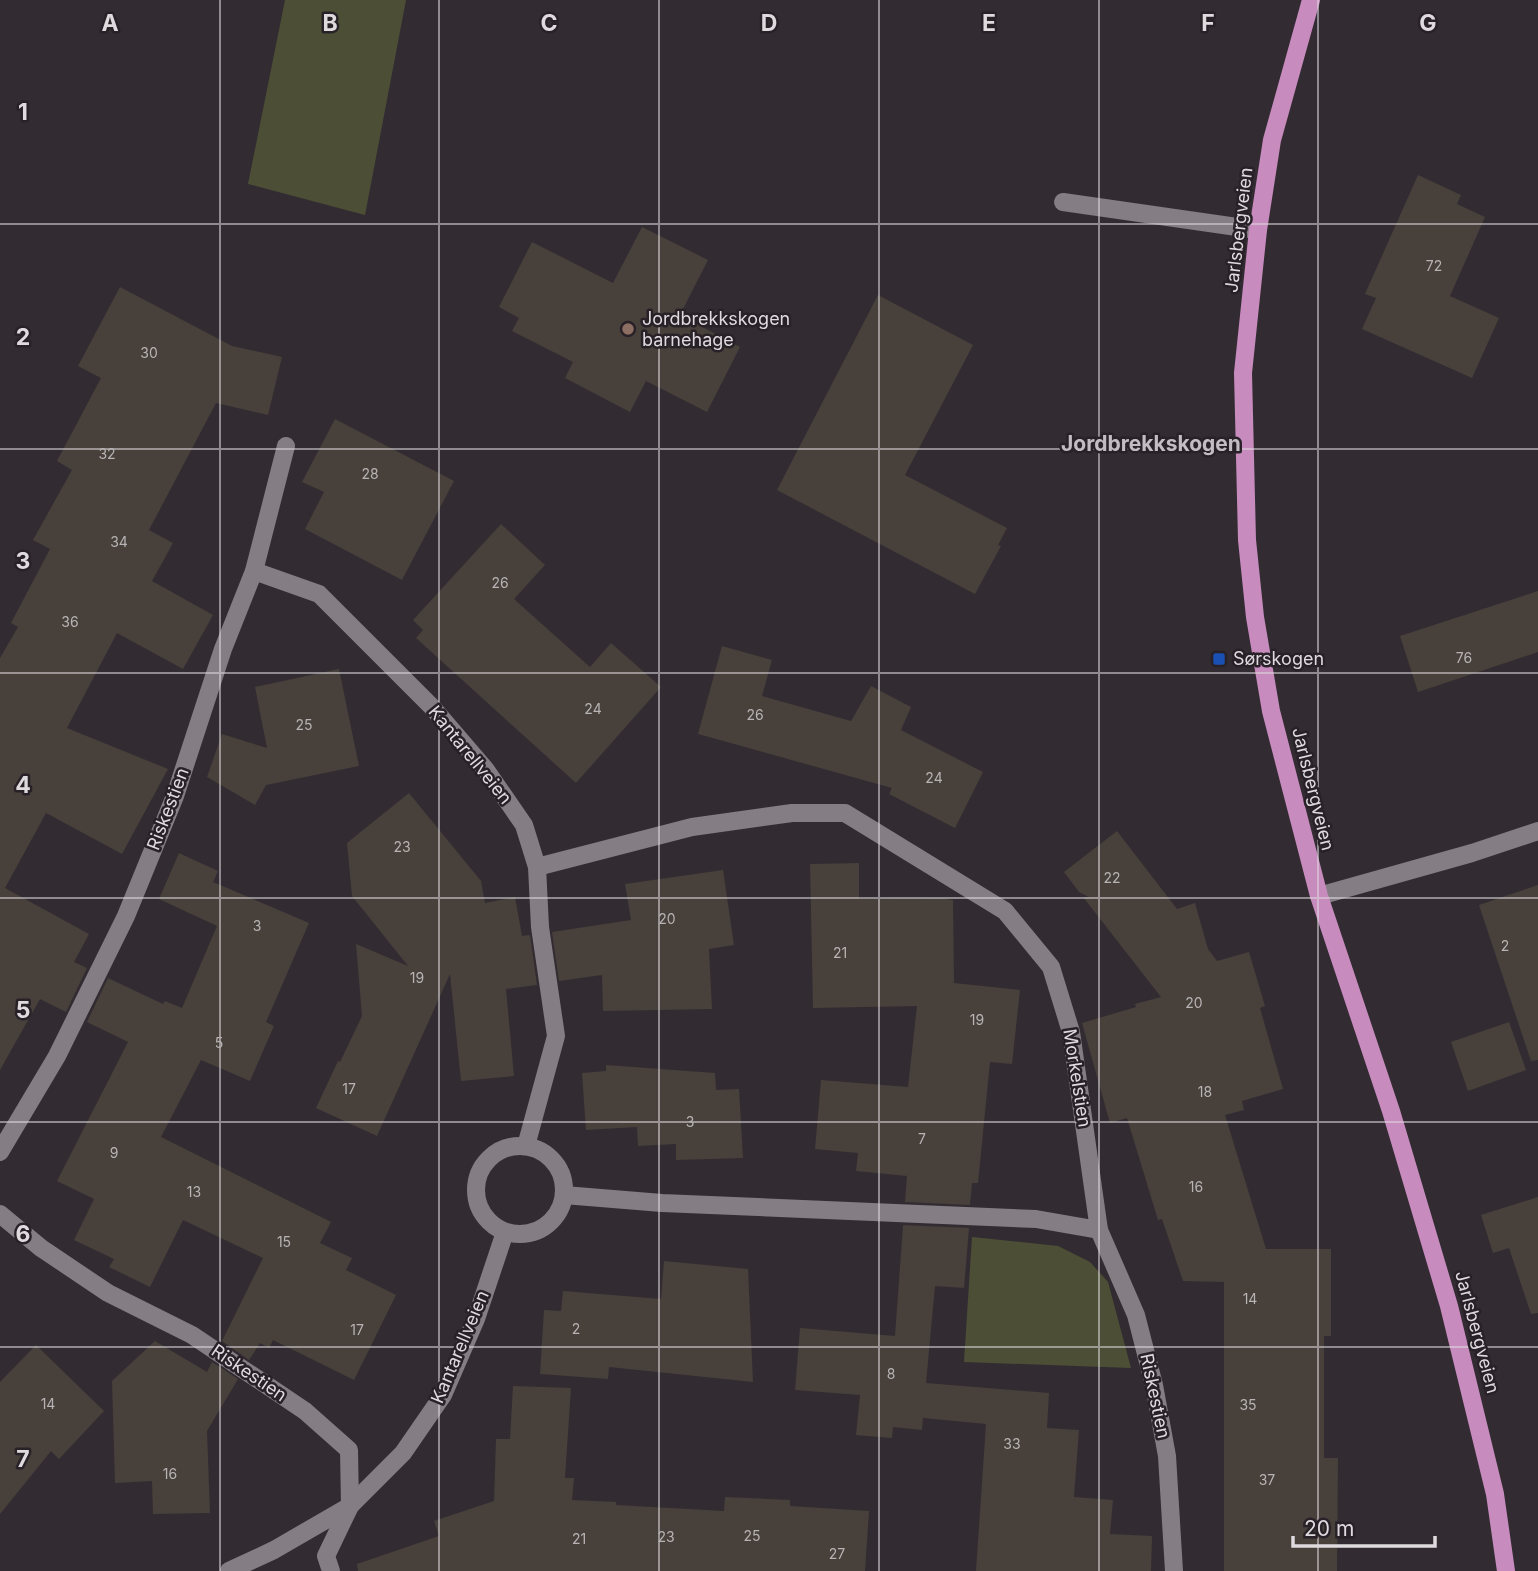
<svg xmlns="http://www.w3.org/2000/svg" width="1538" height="1571" font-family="Inter,sans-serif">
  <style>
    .green { fill: #4c4f35 }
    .building { fill: #47403b }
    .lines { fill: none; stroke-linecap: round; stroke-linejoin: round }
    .minor { stroke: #847d84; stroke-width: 18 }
    .major { stroke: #c78bbe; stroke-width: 18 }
    .grid { fill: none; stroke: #dedade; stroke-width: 2; stroke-opacity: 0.55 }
    .education-dot { fill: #8d6e63; stroke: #282228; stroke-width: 2.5 }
    .transit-dot { fill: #1a4fb4; stroke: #282228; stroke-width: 2.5 }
    .labels { text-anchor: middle; stroke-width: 5; stroke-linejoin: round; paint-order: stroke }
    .number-label { font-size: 14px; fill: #b8b4b5 }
    .street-label { font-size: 18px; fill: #dedade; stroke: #282228 }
    .poi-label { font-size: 18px; fill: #dedade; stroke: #282228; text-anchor: start }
    .quarter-label { font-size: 21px; font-weight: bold; fill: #c3bcc3; stroke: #282228 }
    .grid-label { font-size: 23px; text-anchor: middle; font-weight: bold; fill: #dedade; stroke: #282228; stroke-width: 5; stroke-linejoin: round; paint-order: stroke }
  </style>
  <rect width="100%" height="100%" fill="#322c32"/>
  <g class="green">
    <path d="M 285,0 L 406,0 L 365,215 L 248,184 Z"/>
    <path d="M 972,1237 L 1058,1246 L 1090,1262 L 1108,1282 L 1131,1368 L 964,1362 Z"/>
  </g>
  <g class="building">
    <path d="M 1418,175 L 1461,195 L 1457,204 L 1485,217 L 1450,296 L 1499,318 L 1472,378 L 1362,329 L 1376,298 L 1365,294 Z"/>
    <path d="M 642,227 L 708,260 L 680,315 L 740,347 L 707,412 L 646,381 L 630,412 L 565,378 L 573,362 L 512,331 L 519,318 L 499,307 L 532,242 L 613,283 Z"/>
    <path d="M 120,287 L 232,346 L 282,357 L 268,415 L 216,403 L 149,530 L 173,543 L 152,581 L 213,615 L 183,669 L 117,633 L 67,728 L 168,769 L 122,854 L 46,813 L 5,888 L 89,934 L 74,962 L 87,968 L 66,1012 L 40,999 L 0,1070 L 0,658 L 18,627 L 11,623 L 50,549 L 33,540 L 72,470 L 57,461 L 101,378 L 78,366 Z"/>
    <path d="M 878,295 L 973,345 L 905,475 L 1007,528 L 998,545 L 1001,546 L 975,594 L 777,490 Z"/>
    <path d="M 335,419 L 454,481 L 402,580 L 305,529 L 324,492 L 302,482 Z"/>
    <path d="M 501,524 L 545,565 L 514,599 L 590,667 L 611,643 L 661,687 L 576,783 L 416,638 L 423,630 L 413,620 Z"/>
    <path d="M 1538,591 L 1538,652 L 1418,692 L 1400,636 Z"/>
    <path d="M 722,646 L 772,660 L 762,696 L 851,721 L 871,686 L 911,707 L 901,730 L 983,772 L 955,828 L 889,794 L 892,788 L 698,734 Z"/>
    <path d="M 339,669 L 359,766 L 266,785 L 255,805 L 207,777 L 222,734 L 267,748 L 255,687 Z"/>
    <path d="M 409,793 L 481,881 L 485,903 L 515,897 L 522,936 L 530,935 L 537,985 L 506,989 L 514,1076 L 461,1081 L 450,974 L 377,1136 L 316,1108 L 338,1061 L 340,1062 L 362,1016 L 356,944 L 408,966 L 352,896 L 347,843 Z"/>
    <path d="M 1117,831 L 1177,909 L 1195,903 L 1208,949 L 1217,961 L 1249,952 L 1265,1006 L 1260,1008 L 1283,1089 L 1242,1101 L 1244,1110 L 1225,1115 L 1266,1249 L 1331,1249 L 1331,1336 L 1324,1336 L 1324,1458 L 1338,1458 L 1337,1571 L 1224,1571 L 1224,1282 L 1183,1281 L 1162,1219 L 1158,1220 L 1127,1118 L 1110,1123 L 1082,1023 L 1136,1007 L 1135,1004 L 1161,997 L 1083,897 L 1089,897 L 1079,892 L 1064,872 Z"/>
    <path d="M 179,853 L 218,871 L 213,882 L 309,923 L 266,1022 L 274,1026 L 250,1081 L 201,1060 L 161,1137 L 331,1222 L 320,1243 L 352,1258 L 346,1270 L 396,1295 L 354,1380 L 273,1340 L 269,1348 L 260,1343 L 249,1360 L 222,1341 L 263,1258 L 183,1220 L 150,1287 L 109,1267 L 114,1259 L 74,1240 L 94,1199 L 57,1181 L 128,1042 L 87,1022 L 108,978 L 163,1004 L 165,1001 L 182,1008 L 217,926 L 159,899 Z"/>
    <path d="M 859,863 L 859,899 L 940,898 L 953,900 L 954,983 L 1020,990 L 1012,1064 L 990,1062 L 978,1183 L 972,1183 L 970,1205 L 905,1202 L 907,1176 L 856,1171 L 858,1153 L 815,1149 L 821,1080 L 908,1087 L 917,1006 L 813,1008 L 810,864 Z"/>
    <path d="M 723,870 L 734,945 L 709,949 L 712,1009 L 603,1011 L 602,975 L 559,981 L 552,932 L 631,920 L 625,884 Z"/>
    <path d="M 1538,885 L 1538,1060 L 1531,1061 L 1479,905 Z"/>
    <path d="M 1509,1022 L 1526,1070 L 1468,1091 L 1451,1042 Z"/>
    <path d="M 606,1065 L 715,1073 L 716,1090 L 739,1089 L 743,1158 L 676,1160 L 676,1144 L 638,1146 L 637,1127 L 586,1130 L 582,1073 L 606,1071 Z"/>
    <path d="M 1538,1197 L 1538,1313 L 1531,1314 L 1509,1248 L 1493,1253 L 1481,1215 Z"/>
    <path d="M 903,1225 L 969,1228 L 964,1288 L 935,1286 L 926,1383 L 1049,1393 L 1047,1428 L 1079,1430 L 1074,1497 L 1113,1500 L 1110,1534 L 1152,1536 L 1151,1571 L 976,1571 L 986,1424 L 923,1418 L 922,1430 L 893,1427 L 892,1438 L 856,1435 L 860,1395 L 795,1390 L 800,1328 L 895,1336 Z"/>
    <path d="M 664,1261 L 748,1269 L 753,1382 L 609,1367 L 608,1379 L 540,1374 L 544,1310 L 561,1311 L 563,1291 L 661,1299 Z"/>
    <path d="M 155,1341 L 207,1372 L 212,1362 L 238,1379 L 207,1431 L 210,1513 L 153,1514 L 152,1481 L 115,1483 L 112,1381 Z"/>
    <path d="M 36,1345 L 104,1411 L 59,1459 L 51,1451 L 0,1514 L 0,1382 Z"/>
    <path d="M 513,1386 L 571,1388 L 565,1478 L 574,1478 L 572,1500 L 616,1502 L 616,1505 L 724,1511 L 725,1497 L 790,1500 L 790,1506 L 869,1511 L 865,1571 L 358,1571 L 357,1564 L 439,1536 L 434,1521 L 494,1501 L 496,1439 L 510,1439 Z"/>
  </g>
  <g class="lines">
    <g class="minor">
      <path d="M 1063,202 L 1258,230"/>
      <path d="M 254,571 L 319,594 L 432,707 L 486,770 L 524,825 L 537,867 L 540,927 L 556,1036 L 526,1146"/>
      <path d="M 537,867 L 692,827 L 792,813 L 845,813 L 1005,911 L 1051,967 L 1071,1032 L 1099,1230 L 1036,1219 L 662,1203 L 564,1195"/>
      <path d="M 1319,896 L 1472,853 L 1538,831"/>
      <circle cx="520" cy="1190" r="44"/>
      <path d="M 0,1152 L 57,1056 L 126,916 L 175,796 L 223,649 L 254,571 L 286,446"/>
      <path d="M 0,1214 L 41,1248 L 108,1293 L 192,1335 L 305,1411 L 349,1450 L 350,1506 L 326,1556 L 331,1571"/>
      <path d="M 1099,1230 L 1136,1315 L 1154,1385 L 1167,1456 L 1174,1571"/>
      <path d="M 229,1571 L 274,1550 L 350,1506 L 403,1453 L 443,1395 L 476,1319 L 505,1232"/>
    </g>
    <path class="major" d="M 1311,0 L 1272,140 L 1258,230 L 1243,373 L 1247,540 L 1255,617 L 1271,711 L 1319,896 L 1391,1111 L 1449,1306 L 1495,1494 L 1506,1571"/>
  </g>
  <path class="grid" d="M 220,0 L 220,1571M 439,0 L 439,1571M 659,0 L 659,1571M 879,0 L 879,1571M 1099,0 L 1099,1571M 1318,0 L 1318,1571M 0,224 L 1538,224M 0,449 L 1538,449M 0,673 L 1538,673M 0,898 L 1538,898M 0,1122 L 1538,1122M 0,1347 L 1538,1347"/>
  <circle class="education-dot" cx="628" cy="329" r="7"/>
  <rect class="transit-dot" x="1212" y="652" width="14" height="14" rx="3.5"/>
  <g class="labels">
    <g class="number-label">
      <text x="1434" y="271">72</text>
      <text x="149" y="358">30</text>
      <text x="107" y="459">32</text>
      <text x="370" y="479">28</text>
      <text x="119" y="547">34</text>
      <text x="500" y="588">26</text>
      <text x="70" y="627">36</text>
      <text x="1464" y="663">76</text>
      <text x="593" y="714">24</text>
      <text x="755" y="720">26</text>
      <text x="304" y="730">25</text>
      <text x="934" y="783">24</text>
      <text x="402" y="852">23</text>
      <text x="1112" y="883">22</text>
      <text x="667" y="924">20</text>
      <text x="257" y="931">3</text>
      <text x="1505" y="951">2</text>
      <text x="840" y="958">21</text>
      <text x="417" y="983">19</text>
      <text x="1194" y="1008">20</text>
      <text x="977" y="1025">19</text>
      <text x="219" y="1048">5</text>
      <text x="349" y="1094">17</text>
      <text x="1205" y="1097">18</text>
      <text x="690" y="1127">3</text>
      <text x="922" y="1144">7</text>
      <text x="114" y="1158">9</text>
      <text x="1196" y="1192">16</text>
      <text x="194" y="1197">13</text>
      <text x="284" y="1247">15</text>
      <text x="1250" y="1304">14</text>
      <text x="576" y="1334">2</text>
      <text x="357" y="1335">17</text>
      <text x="891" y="1379">8</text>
      <text x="48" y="1409">14</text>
      <text x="1248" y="1410">35</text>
      <text x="1012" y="1449">33</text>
      <text x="170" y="1479">16</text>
      <text x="1267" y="1485">37</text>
      <text x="752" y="1541">25</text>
      <text x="666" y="1542">23</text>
      <text x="579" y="1544">21</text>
      <text x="837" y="1559">27</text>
    </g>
    <g class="street-label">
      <text transform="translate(1239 230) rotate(-83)" y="6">Jarlsbergveien</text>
      <text transform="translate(470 755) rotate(51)" y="6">Kantarellveien</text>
      <text transform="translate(1313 789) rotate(76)" y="6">Jarlsbergveien</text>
      <text transform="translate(168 809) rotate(-69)" y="6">Riskestien</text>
      <text transform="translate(1077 1078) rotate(81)" y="6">Morkelstien</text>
      <text transform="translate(1477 1332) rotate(75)" y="6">Jarlsbergveien</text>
      <text transform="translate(460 1347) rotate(-67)" y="6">Kantarellveien</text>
      <text transform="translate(249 1373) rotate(34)" y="6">Riskestien</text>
      <text transform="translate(1155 1396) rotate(78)" y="6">Riskestien</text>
    </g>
    <g class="poi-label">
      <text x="642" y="325">Jordbrekkskogen<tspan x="642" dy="21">barnehage</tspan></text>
      <text x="1233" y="665">Sørskogen</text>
    </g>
    <g class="quarter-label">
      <text x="1151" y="451">Jordbrekkskogen</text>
    </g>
  </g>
  <g class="grid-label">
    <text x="110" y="31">A</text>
    <text x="330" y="31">B</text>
    <text x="549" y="31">C</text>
    <text x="769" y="31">D</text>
    <text x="989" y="31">E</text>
    <text x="1208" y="31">F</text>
    <text x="1428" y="31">G</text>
    <text x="23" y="120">1</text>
    <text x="23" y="345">2</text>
    <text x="23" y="569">3</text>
    <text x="23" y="793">4</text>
    <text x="23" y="1018">5</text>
    <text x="23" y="1242">6</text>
    <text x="23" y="1467">7</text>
  </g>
  <path d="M1293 1536v10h142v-10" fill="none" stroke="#dedade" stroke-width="3.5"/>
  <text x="1304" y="1536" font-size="21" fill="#dedade" stroke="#282228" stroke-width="5" paint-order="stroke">20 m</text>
</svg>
